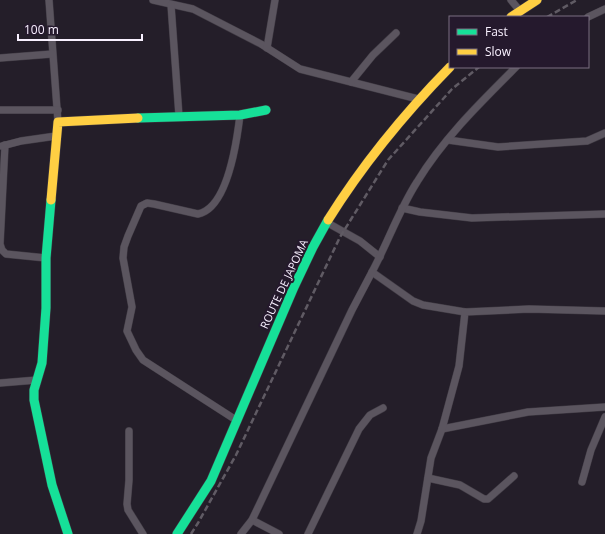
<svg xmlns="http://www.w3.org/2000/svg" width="605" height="534" font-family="'Open Sans',sans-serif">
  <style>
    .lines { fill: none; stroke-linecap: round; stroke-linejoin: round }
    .street-casing { stroke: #403b44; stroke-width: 8 }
    .fast-casing { stroke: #403b44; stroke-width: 10 }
    .slow-casing { stroke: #403b44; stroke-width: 10 }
    .street { stroke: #5b555f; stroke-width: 7 }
    .fast { stroke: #16e098; stroke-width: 9 }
    .slow { stroke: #ffcf43; stroke-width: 9 }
    .rail { stroke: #605b64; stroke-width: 2.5; stroke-dasharray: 6 3; stroke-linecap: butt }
    .labels { text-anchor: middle; stroke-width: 4; stroke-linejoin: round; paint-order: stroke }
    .street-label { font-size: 11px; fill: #f9f1ff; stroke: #25192d }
  </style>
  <rect width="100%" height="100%" fill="#241e29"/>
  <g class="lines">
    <g class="street-casing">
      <g id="street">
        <path d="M 49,0 L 58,122"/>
        <path d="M 153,0 L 193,9 L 261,44 L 300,69 L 418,99"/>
        <path d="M 511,0 L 520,11"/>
        <path d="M 171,5 L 179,116"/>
        <path d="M 588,17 L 605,9"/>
        <path d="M 267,48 L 275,0"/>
        <path d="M 0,58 L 52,54"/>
        <path d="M 351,82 L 373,55 L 396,33"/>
        <path d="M 0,110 L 58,110"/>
        <path d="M 448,140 L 498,147 L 587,141 L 605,133"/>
        <path d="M 5,145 L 0,244 L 2,250 L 6,254 L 46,258"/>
        <path d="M 2,146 L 21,141 L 56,136"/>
        <path d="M 402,208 L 420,212 L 472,218 L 605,214"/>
        <path d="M 326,222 L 360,241 L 380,257"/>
        <path d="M 465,312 L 423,305 L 413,301 L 372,272 C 388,242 399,210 417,182 C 443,139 480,103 516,67"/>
        <path d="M 0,383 L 37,380"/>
        <path d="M 236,420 L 143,360 L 136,350 L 127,331 L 132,307 L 123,258 L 124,247 L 128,236 L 141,206 L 147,203 L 154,204 L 198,214 C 228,208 237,140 240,115"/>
        <path d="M 442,429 L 528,412 L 605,407"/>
        <path d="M 129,431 L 129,480 L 127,504 L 128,510 L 143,534"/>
        <path d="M 428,478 L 460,485 L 484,499 L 488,499 L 514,476"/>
        <path d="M 582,482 L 591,450 L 605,417"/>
        <path d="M 252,520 L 279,534"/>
        <path d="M 241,534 L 252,520 L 352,310 L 372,272"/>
        <path d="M 308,534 L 359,429 L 370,415 L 383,408"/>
        <path d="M 417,534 L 421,521 L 431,458 L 442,429 L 459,366 L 465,312 L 529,309 L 605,311"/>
      </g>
    </g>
    <g class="fast-casing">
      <g id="fast">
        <path d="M 138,118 L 240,115 L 266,110"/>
        <path d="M 51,200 L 46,258 L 46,308 L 42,363 L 34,390 L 34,400 L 52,485 L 68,534"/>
        <path d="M 177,534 L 211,481 L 294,287 L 313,247 L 328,220"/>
      </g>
    </g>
    <g class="slow-casing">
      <g id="slow">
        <path d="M 511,17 L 537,0"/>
        <path d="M 51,200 L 58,122 L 138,118"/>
        <path d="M 328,220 C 363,164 404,114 450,67"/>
      </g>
    </g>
    <use href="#street" class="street"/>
    <use href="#fast" class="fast"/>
    <use href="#slow" class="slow"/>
    <g class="rail">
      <path d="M 547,17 L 577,0"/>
      <path d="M 191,534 L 198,523 L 236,455 L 340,237 L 388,160 L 452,89 L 479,67"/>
    </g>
  </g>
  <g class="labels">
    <g class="street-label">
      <text transform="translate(284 284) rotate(-65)" y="4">ROUTE DE JAPOMA</text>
    </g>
  </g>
  <rect x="449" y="16" width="140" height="52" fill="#25192d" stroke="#7a6f81"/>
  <rect x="457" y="29" width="20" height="6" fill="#16e098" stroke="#7a6f81"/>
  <text x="485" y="36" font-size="12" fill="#f9f1ff">Fast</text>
  <rect x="457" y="49" width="20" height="6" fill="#ffcf43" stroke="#7a6f81"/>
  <text x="485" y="56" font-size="12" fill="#f9f1ff">Slow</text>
  <path d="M18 34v6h124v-6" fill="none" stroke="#f9f1ff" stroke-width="2"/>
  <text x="24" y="34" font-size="12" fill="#f9f1ff" stroke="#25192d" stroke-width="3" paint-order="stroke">100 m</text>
</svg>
